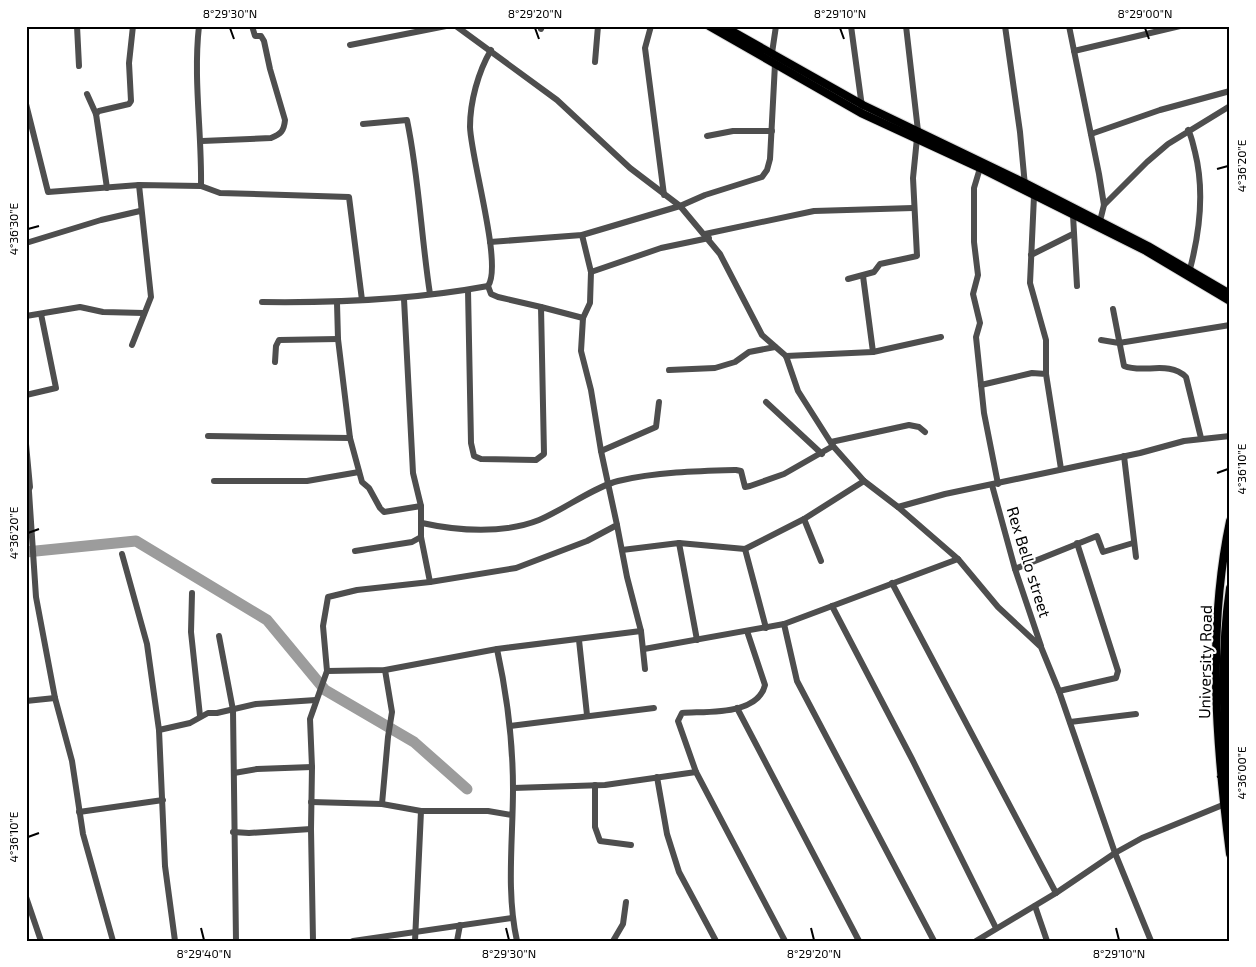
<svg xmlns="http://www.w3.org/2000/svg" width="1256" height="967" font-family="'Exo 2',sans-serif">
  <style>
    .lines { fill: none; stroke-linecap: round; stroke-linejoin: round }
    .river { stroke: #9c9c9c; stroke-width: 11 }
    .major-casing { stroke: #dbdbdb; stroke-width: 10 }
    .minor { stroke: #4e4e4e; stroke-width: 6 }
    .major { stroke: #000; stroke-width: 8 }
    .ticks { fill: none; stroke: #000; stroke-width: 2 }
    .labels { text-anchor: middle; stroke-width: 4; stroke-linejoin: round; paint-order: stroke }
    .street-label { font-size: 16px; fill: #000; stroke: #fff }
    .neatline { fill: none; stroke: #000; stroke-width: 2 }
    .ticks-label { font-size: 12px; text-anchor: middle; fill: #000 }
  </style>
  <rect width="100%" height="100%" fill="#fff"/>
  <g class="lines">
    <path class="river" d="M 26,552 L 136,541 L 267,620 L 325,690 L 414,742 L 467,789"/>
    <g class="major-casing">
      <g id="major">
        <path d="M 709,26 L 861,113 L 980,168 L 1146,251 L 1230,301"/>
        <path d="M 723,26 L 863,105 L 1025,183 L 1148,246 L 1230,294"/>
        <path d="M 1230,521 C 1207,630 1216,744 1230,854"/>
        <path d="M 1230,588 C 1220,654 1223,725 1230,791"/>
      </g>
    </g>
    <g class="minor">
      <path d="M 77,26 L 79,66"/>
      <path d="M 199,26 C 193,79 202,133 201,186"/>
      <path d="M 456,26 L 557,100 L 630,168 L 680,206 L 720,254 L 762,335 L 786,356 L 798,391 L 833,446 L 864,481 L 898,507 L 958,559 L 998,607 L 1041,647 L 1059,691 L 1115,853 L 1151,941"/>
      <path d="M 651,26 L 645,48 L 664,195"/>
      <path d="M 851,26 L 862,107"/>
      <path d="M 906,26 L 918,131"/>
      <path d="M 1005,26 L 1020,132 L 1025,186"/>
      <path d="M 1069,26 L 1099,174 L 1104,205 L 1100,221"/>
      <path d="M 541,29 L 542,26"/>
      <path d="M 350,45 L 446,26"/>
      <path d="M 1074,51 L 1180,26"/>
      <path d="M 772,53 L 776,26"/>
      <path d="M 595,62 L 598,26"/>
      <path d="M 87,94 L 96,114 L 107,188"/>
      <path d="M 26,104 L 48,192 L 139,185 L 201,186 L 220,193 L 349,197 L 362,300"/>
      <path d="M 96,114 L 99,111 L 129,104 L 131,101 L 129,63 L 133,26"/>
      <path d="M 363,124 L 407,120 C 419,177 421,236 430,294"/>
      <path d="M 1188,130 C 1192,137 1193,145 1195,152 C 1205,192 1200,231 1190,269"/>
      <path d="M 1091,134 L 1160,110 L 1230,91"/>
      <path d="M 707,136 L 733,131 L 772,131"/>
      <path d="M 202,141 L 271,138 C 281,134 284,131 285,120 L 270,69 L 264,41 L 261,36 L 255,36 L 252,26"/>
      <path d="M 980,168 L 974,188 L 974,242 L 978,275 L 973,294 L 980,323 L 976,337 L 984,413 L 998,484"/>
      <path d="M 1034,196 L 1030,283 L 1046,340 L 1046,374"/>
      <path d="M 1104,205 L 1147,162 L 1168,144 L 1230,106"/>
      <path d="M 1073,215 L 1077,286"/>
      <path d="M 705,234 L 814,211 L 913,208"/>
      <path d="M 490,242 L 582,235 L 680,206 L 705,195 L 762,177 L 767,170 L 770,159 L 775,64"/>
      <path d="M 26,243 L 101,220 L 140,211"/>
      <path d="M 1031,255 L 1073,234"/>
      <path d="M 591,272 L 661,248 L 709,238"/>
      <path d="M 863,276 L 873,352"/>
      <path d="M 848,279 L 874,272 L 880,264 L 917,256 L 913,178 L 917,138"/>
      <path d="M 488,286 L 491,294 L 498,297 L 541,307"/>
      <path d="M 468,290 L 471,443 L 474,456 L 481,459 L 536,460 L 544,454 L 541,307 L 583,318"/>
      <path d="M 404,299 L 413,473 L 421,506 L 421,537 L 430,582"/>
      <path d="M 262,302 C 338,303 413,300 488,286 C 503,266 471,159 470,127 C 470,102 478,72 491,50"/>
      <path d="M 337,303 L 338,339 L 350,438 L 362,482 L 369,488 L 380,508 L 384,512 L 421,506"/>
      <path d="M 1113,309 L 1124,366 C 1143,374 1169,360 1186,377 L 1201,438"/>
      <path d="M 26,316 L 80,307 L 103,312 L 144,313"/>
      <path d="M 1101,340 L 1119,343 L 1230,325"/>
      <path d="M 132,345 L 151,297 L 139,185"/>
      <path d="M 786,356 L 873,352 L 941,337"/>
      <path d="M 275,362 L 276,346 L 279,340 L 338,339"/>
      <path d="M 669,370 L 715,368 L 735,362 L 749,352 L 775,347"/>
      <path d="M 981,385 L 1032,373 L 1046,374 L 1061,469"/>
      <path d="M 26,395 L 56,388 L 41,314"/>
      <path d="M 766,402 L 822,454"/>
      <path d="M 208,436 L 350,438"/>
      <path d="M 831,442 L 909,425 L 919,427 L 925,432"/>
      <path d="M 26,444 L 30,487 L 27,494"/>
      <path d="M 601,451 L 656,427 L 659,402"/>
      <path d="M 1124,456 L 1136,557"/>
      <path d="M 214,481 L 307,481 L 359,472"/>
      <path d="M 992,485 L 1015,569 L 1041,646"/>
      <path d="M 29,492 L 36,597 L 55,698 L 72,761 L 83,834 L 113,941"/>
      <path d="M 898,507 L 945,494 L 1140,453 L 1184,441 L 1230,436"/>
      <path d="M 804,519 L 821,561"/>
      <path d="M 422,523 C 458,531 504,534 539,520 C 563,510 594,487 618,481 C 656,472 698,471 736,470 L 741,471 L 745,487 L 750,486 L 784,474 L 833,446"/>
      <path d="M 617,525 L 627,577 L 641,631 L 645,669"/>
      <path d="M 679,543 L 745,549 L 804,519 L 864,481"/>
      <path d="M 745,549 L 766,628"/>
      <path d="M 622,550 L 679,543 L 697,640"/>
      <path d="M 355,551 L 412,542 L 421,537"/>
      <path d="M 122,554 L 147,644 L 159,730 L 165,866 L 175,941"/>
      <path d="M 1015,569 L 1097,536 L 1103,552 L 1133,543"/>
      <path d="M 892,583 L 1056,893"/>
      <path d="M 192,593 L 191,632 L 200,716"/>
      <path d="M 832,606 L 912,759 L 996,928"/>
      <path d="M 784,624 L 797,681 L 934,941"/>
      <path d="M 747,631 L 765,685 C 758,716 706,711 682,713 L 678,721 L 696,772 L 785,941"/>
      <path d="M 219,636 L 233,710 L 236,941"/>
      <path d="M 579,640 L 587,715"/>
      <path d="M 497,649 C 507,695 513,742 513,789 C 513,839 506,892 517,941"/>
      <path d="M 644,649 L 784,624 L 958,559"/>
      <path d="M 327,671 L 385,670 L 497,649 L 641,631"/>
      <path d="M 1059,691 L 1116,678 L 1118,671 L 1077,543"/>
      <path d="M 26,701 L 55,698"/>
      <path d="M 737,708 L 859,941"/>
      <path d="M 1070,722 L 1136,714"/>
      <path d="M 510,726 L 654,708"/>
      <path d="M 159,730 L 190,723 L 208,713 L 217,713 L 256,704 L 316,700"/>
      <path d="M 234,773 L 257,769 L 312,767"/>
      <path d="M 657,777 L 667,834 L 679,872 L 716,941"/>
      <path d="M 595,785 L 595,827 L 600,841 L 631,845"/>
      <path d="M 513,788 L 605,785 L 696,772"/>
      <path d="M 311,802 L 382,804 L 421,811 L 488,811 L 512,815"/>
      <path d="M 382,804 L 388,737 L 392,712 L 385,670"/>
      <path d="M 79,812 L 163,800"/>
      <path d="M 233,832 L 249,833 L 311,829"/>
      <path d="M 26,897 L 41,941"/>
      <path d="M 1035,906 L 1047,941"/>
      <path d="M 313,941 L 311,829 L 312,767 L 310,719 L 327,671 L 323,626 L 328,597 L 357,590 L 430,582 L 516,568 L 587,541 L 617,525 L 601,451 L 591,390 L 581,351 L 583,318 L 590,303 L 591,272 L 582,235"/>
      <path d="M 353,941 L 512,918"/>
      <path d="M 415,941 L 421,811"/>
      <path d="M 457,941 L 460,925"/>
      <path d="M 613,941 L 623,924 L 626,902"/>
      <path d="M 976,941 L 1056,893 L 1115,853 L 1142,838 L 1230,802"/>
    </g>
    <use href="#major" class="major"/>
  </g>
  <path class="ticks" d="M 230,28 L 234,39M 535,28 L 539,39M 840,28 L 844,39M 1145,28 L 1149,39M 1217,169 L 1228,166M 28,229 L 39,226M 1217,473 L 1228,469M 28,533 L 39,529M 1217,777 L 1228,773M 28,837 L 39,833M 201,928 L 204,940M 506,928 L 509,940M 811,928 L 814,940M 1116,928 L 1119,940"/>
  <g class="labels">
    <g class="street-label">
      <text transform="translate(1029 562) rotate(73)" y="6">Rex Bello street</text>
      <text transform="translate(1205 662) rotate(-89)" y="6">University Road</text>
    </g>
  </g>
  <rect width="1256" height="967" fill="none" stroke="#ffffff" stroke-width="55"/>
  <rect x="28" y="28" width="1200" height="912" class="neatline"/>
  <g class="ticks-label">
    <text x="230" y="18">8°29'30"N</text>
    <text x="535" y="18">8°29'20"N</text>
    <text x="840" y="18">8°29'10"N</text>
    <text x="1145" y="18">8°29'00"N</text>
    <text transform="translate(1242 166) rotate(-90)" y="4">4°36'20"E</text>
    <text transform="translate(14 229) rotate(-90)" y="4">4°36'30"E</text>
    <text transform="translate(1242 469) rotate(-90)" y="4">4°36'10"E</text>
    <text transform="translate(14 533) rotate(-90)" y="4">4°36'20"E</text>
    <text transform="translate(1242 773) rotate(-90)" y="4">4°36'00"E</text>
    <text transform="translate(14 837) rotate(-90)" y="4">4°36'10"E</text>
    <text x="204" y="958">8°29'40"N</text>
    <text x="509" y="958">8°29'30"N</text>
    <text x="814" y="958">8°29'20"N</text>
    <text x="1119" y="958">8°29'10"N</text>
  </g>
</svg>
